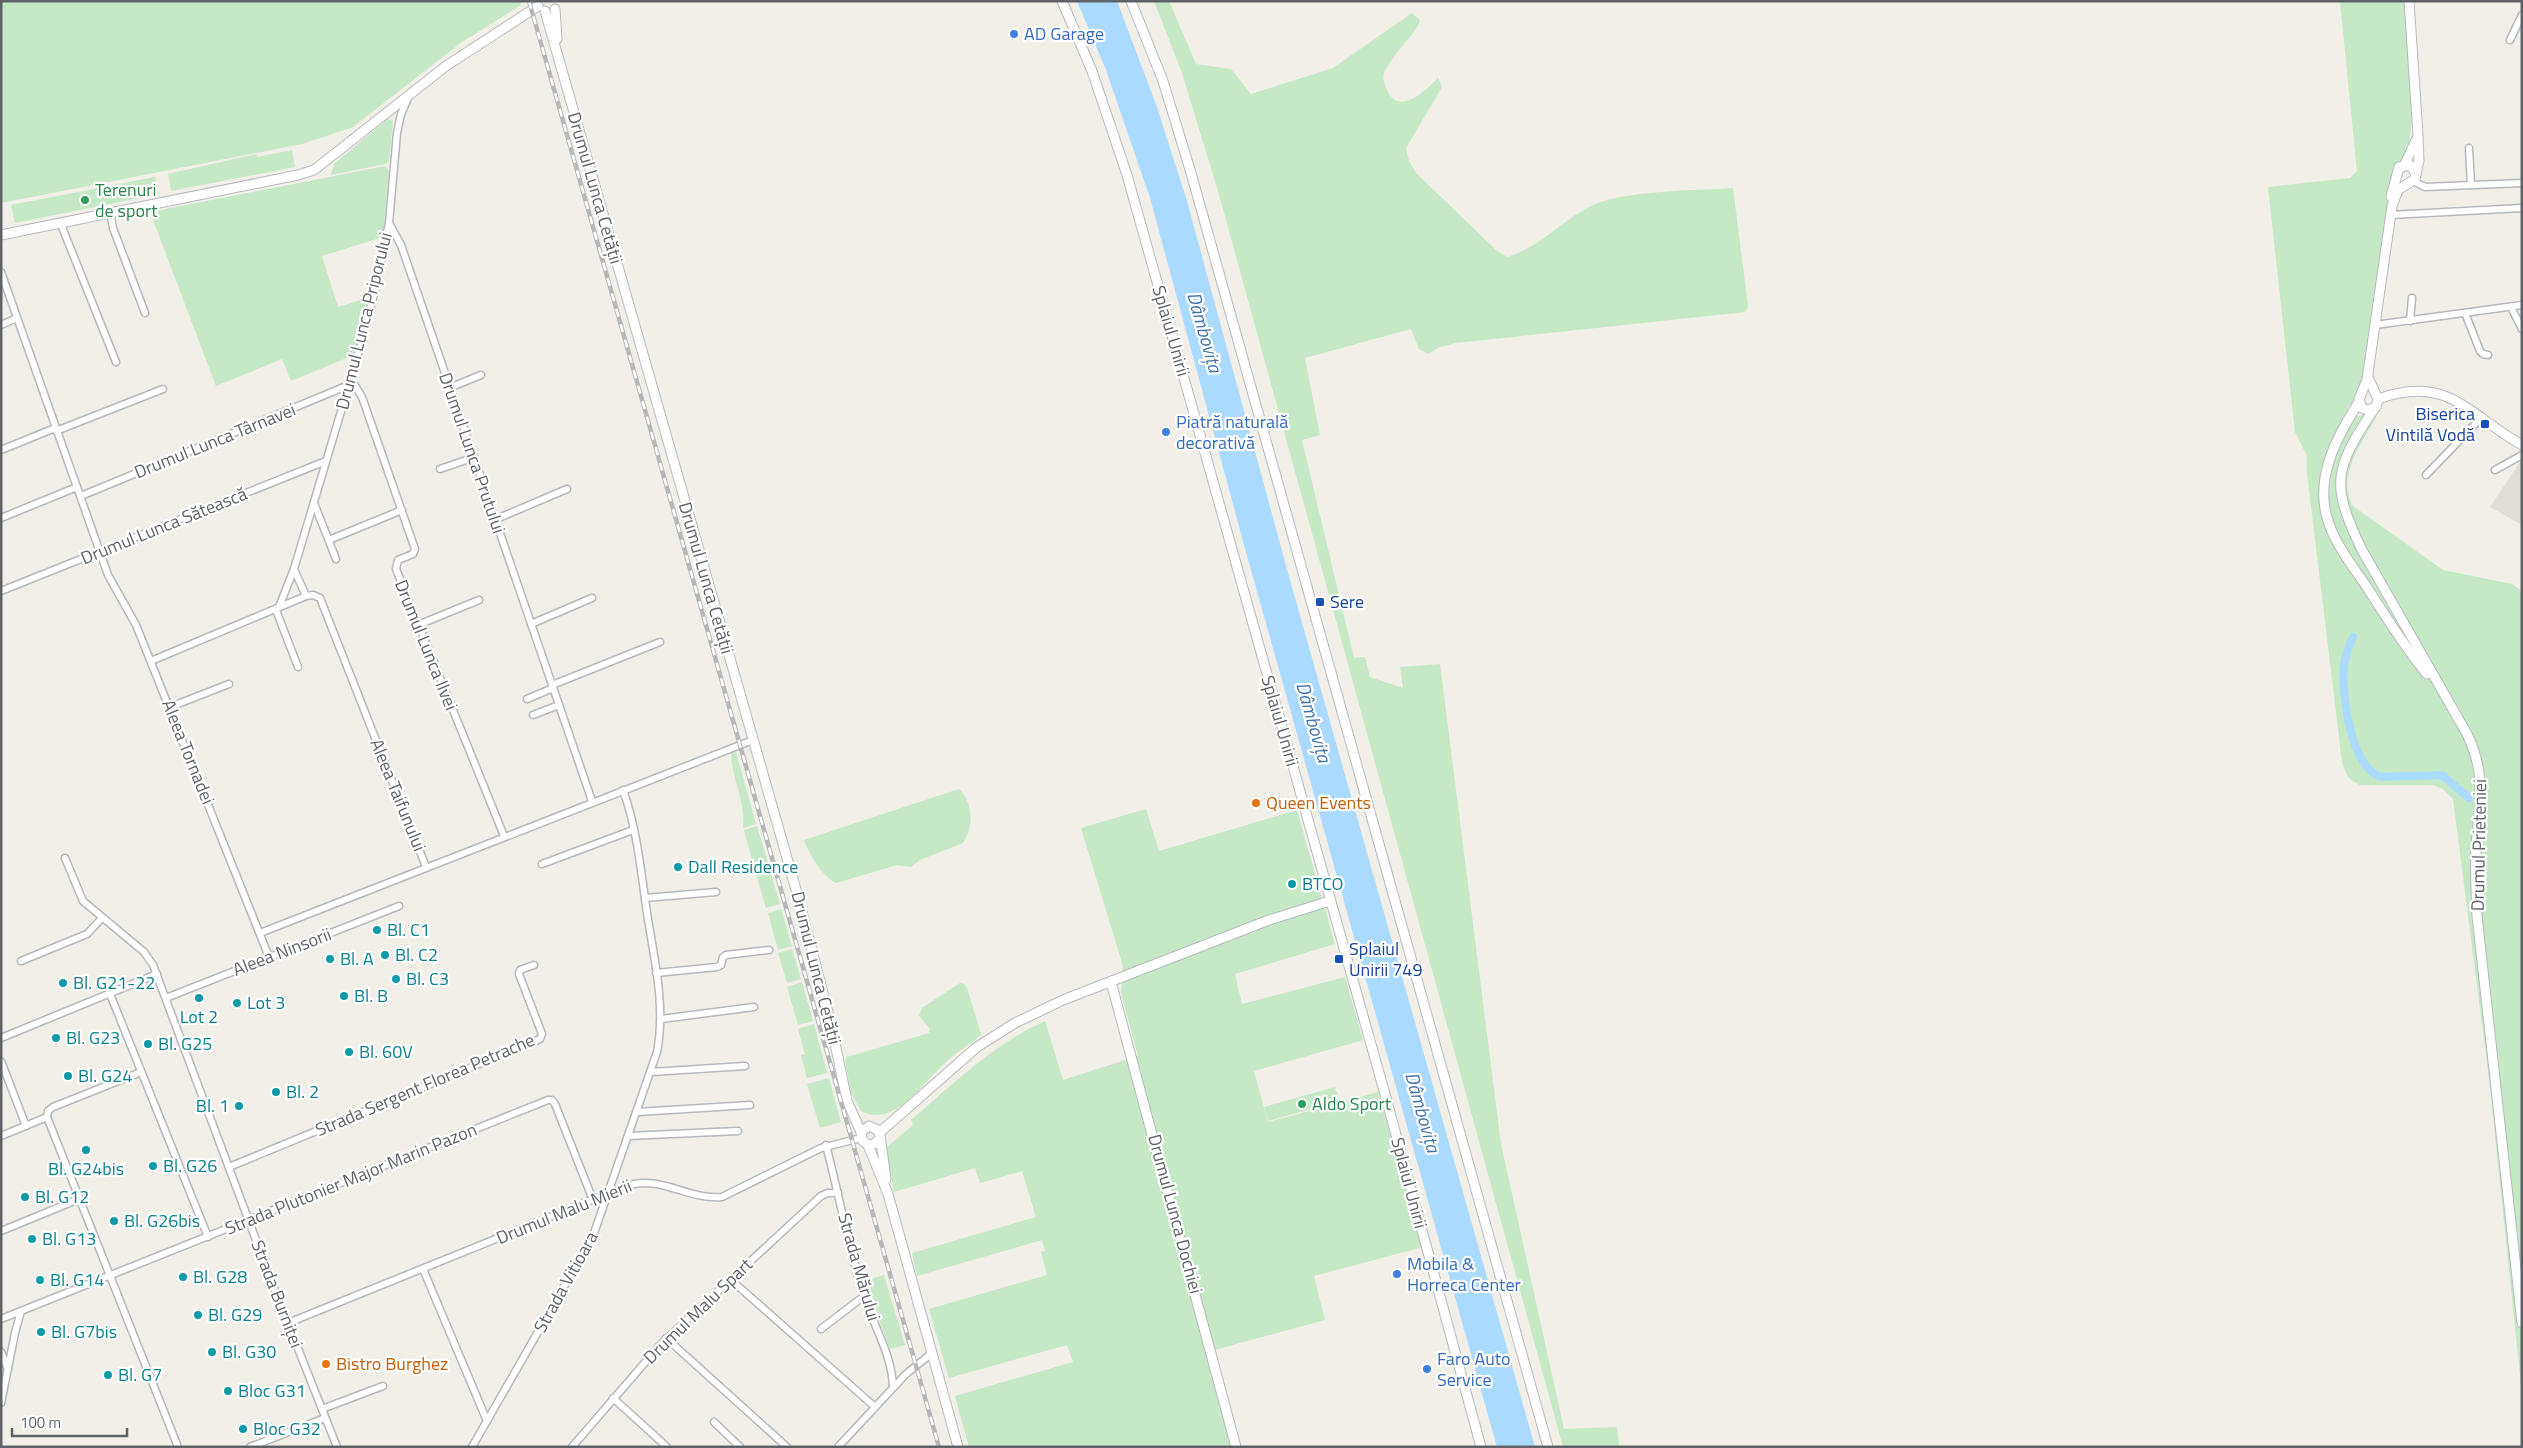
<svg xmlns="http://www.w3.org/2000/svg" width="2523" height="1448" font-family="'Titillium Web',sans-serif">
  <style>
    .education { fill: #e1ded6 }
    .green { fill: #c5e8c5 }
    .water { fill: #aadaff }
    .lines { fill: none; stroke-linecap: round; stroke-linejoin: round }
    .canal { stroke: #aadaff; stroke-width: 8 }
    .street-casing { stroke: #b5b8bc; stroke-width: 9 }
    .secondary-casing { stroke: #b6babf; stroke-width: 11 }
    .street { stroke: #fff; stroke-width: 6 }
    .secondary { stroke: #fff; stroke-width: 9 }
    .rail-casing { stroke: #b6b7b8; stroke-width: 4.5 }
    .rail { stroke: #fff; stroke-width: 2.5; stroke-dasharray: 8; stroke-linecap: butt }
    .shop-dot { fill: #3f7fe0; stroke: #fff; stroke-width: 2 }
    .leisure-dot { fill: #2e9e5b; stroke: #fff; stroke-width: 2 }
    .transit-dot { fill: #1a4fb4; stroke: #fff; stroke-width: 2 }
    .food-dot { fill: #e8710a; stroke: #fff; stroke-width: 2 }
    .culture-dot { fill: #0f9aa8; stroke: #fff; stroke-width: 2 }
    .labels { text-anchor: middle; stroke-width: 4.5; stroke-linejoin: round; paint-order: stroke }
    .shop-label { font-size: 18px; fill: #366cbe; stroke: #fff; text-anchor: start }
    .street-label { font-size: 18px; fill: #5f6368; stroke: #fff }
    .leisure-label { font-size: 18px; fill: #27864d; stroke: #fff; text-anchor: start }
    .transit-label { font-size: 18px; fill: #164399; stroke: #fff; text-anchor: start }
    .food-label { font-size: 18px; fill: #c56008; stroke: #fff; text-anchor: start }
    .culture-label { font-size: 18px; fill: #0d838f; stroke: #fff; text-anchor: start }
    .water-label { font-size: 19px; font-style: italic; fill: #4174aa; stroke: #fff }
  </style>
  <rect width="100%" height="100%" fill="#f1efe8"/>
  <path class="education" d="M 2522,459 L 2522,525 L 2490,507 Z"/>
  <g class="green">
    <path d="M 1,1 L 520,1 L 521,5 L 462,42 L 353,127 L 302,144 L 1,203 Z"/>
    <path d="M 1154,1 L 1169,1 L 1196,64 L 1231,69 L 1251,94 L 1333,68 L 1412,13 L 1420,20 L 1418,26 C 1410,37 1388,62 1384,73 C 1382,79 1385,86 1388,92 C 1401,116 1427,89 1438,78 L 1442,87 L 1406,148 L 1409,161 L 1416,173 L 1496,250 L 1507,257 C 1539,248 1560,222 1589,207 C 1620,190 1695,191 1733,188 L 1748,306 L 1745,312 L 1456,343 L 1440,347 L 1428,354 L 1419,349 L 1411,329 L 1305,358 L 1320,435 L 1302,440 L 1354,658 L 1365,657 L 1370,677 L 1403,688 L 1400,667 L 1440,664 L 1501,1144 L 1564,1429 L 1617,1427 L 1619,1447 L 1563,1447 L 1218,191 L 1182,73 Z"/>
    <path d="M 2340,1 L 2405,1 L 2412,119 L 2407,158 L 2395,168 L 2391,179 L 2365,379 L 2356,392 L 2355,402 L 2347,407 L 2354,418 L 2381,407 C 2368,437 2334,472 2353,506 L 2443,570 L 2512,584 L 2522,591 L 2522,1394 L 2489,1079 L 2453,799 L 2443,789 L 2433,785 L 2360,785 C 2348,780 2346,774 2342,762 L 2307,473 L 2307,456 L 2295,432 L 2268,187 L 2350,178 L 2357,171 Z"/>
    <path d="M 388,119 L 393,121 L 389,162 L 386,164 L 331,175 L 334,164 Z"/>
    <path d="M 292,150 L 295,167 L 171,191 L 168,174 L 256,154 L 257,157 Z"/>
    <path d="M 385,166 L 389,171 L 383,237 L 322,256 L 338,307 L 370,297 L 354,355 L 291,381 L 282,359 L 216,386 L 150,212 Z"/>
    <path d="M 155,177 L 159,194 L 15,223 L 11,205 Z"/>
    <path d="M 736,752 L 756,824 L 743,828 C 746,802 732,780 731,754 Z"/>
    <path d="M 959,789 C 973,801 974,828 963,843 L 920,860 L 911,867 L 897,865 L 836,883 C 824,878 808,853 804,840 Z"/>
    <path d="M 1146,809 L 1159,851 L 1297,810 L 1335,944 L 1235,974 L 1242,1004 L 1345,977 L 1363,1040 L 1254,1071 L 1268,1122 L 1378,1092 L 1423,1247 L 1314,1276 L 1325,1320 L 1207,1352 L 1232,1447 L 969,1447 L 955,1396 L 1073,1362 L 1067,1345 L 949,1378 L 929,1309 L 1047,1275 L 1041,1252 L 1045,1251 L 1042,1240 L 917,1276 L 912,1253 L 1036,1217 L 1022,1171 L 980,1183 L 975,1168 L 894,1192 L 886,1148 L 913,1125 L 911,1120 C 953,1084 993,1044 1045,1021 L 1063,1080 L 1138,1056 L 1121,993 L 1123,966 L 1081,828 Z"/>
    <path d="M 757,826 L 768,863 L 754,867 L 744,830 Z"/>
    <path d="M 769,867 L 780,904 L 766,908 L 755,871 Z"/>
    <path d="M 781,909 L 792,946 L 778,950 L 768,913 Z"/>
    <path d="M 792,949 L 801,979 L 787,983 L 778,953 Z"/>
    <path d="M 802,982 L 813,1021 L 798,1025 L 787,987 Z"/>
    <path d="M 960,983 L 964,984 L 967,988 L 981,1034 C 971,1045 956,1052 945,1063 C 923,1082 894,1129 861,1111 L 851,1093 L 845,1060 L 847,1057 L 929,1033 L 930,1029 L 919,1016 L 922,1008 Z"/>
    <path d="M 814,1024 L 827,1073 L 807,1078 L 801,1055 L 805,1054 L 798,1029 Z"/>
    <path d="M 829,1078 L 841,1122 L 820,1128 L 807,1084 Z"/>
    <path d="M 1335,1087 L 1339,1101 L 1268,1121 L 1264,1107 Z"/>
    <path d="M 884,1275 L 905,1345 L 890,1349 L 865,1281 Z"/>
  </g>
  <path class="water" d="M 1077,1 L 1117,1 L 1157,107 L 1187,201 L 1288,573 L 1535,1447 L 1497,1447 L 1244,545 L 1150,198 L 1106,70 Z"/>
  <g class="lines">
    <path class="canal" d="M 2353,637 C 2349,646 2345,656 2344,666 C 2341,693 2351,770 2382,777 L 2442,775 L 2469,798"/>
    <g class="street-casing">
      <g id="street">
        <path d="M 2510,40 L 2522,15"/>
        <path d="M 2469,148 L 2471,185"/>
        <path d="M 2413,181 L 2425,187 L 2522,183"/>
        <path d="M 110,212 L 113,228 L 145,313"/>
        <path d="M 2390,215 L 2522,208"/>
        <path d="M 60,222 L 116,362"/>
        <path d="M 389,223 L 401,245 L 592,801"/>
        <path d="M 1,272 L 108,575 L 136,625 L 269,957"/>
        <path d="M 2511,307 L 2522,329"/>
        <path d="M 2465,313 L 2480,351 L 2483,354 L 2488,355"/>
        <path d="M 2410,321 L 2412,298"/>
        <path d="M 1,325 L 17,318"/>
        <path d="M 2375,325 L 2522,305"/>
        <path d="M 351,379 L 362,397 L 415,549 L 413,554 L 398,560 L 396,569 L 504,836"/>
        <path d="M 449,388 L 481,375"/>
        <path d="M 56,431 L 163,389"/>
        <path d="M 1,450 L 55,428"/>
        <path d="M 440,469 L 472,458"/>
        <path d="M 2495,470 L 2522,455"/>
        <path d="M 2426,475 L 2482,417"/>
        <path d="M 81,496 L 349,385"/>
        <path d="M 314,503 L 336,559"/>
        <path d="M 1,518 L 77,487"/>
        <path d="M 494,520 L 567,489"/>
        <path d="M 329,540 L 402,510"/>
        <path d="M 294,569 L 306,596"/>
        <path d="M 1,591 L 326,461"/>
        <path d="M 279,607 L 294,569 L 365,331 L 375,290 L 389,223 L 397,133 L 401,114 L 409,96"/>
        <path d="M 276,610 L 298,667"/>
        <path d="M 531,624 L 592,598"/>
        <path d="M 418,625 L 479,600"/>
        <path d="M 151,661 L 306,596 L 313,595 L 320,598 L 426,867"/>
        <path d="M 552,685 L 660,642"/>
        <path d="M 527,699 L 553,688"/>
        <path d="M 170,707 L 229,684"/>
        <path d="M 533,715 L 559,705"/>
        <path d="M 65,858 L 83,901 L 144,952 L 153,965 L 274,1288 L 337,1447"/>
        <path d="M 542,864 L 633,830"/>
        <path d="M 645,898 L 716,892"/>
        <path d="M 260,933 L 753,740"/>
        <path d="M 21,961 L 87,934 L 102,918"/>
        <path d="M 656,973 L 717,967 L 721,965 L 723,957 L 726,955 L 769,950"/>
        <path d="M 110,994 L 208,1237"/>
        <path d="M 166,998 L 399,906"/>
        <path d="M 661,1019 L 754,1007"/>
        <path d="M 1,1038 L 157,974"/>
        <path d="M 1,1061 L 26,1126"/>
        <path d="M 651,1072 L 745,1066"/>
        <path d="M 637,1112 L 750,1105"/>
        <path d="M 47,1117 L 178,1447"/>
        <path d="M 47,1117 L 48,1111 L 53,1107 L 141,1072"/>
        <path d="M 1,1136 L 47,1117"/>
        <path d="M 628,1136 L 738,1131"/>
        <path d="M 826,1145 C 839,1195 848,1245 863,1293 C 873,1325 892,1354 893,1387"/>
        <path d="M 229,1167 L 540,1039 L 542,1034 L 519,974 L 520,970 L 534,965"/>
        <path d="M 1,1231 L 79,1199"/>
        <path d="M 423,1269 L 487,1421"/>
        <path d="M 730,1279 L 875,1407"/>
        <path d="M 1,1319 L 548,1100 L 552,1100 L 555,1104 L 593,1200"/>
        <path d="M 288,1323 L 629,1185 C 662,1176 689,1200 722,1197 L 821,1148 L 861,1138"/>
        <path d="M 821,1329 L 864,1296"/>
        <path d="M 666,1338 L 787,1447"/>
        <path d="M 1,1352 L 8,1369"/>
        <path d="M 613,1398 L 667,1447"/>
        <path d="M 1,1403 L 15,1333 L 21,1311"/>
        <path d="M 322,1409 L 383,1386"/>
        <path d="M 714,1422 L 740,1447"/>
        <path d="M 250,1447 L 325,1418"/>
        <path d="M 472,1447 L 593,1236 L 657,1052 C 666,1006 654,959 647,913 C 641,872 637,828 623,790"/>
        <path d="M 572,1447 L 661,1344 L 821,1196 L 828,1193 L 838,1193"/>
        <path d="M 838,1447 L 906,1374 L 932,1353"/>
      </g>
    </g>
    <g class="secondary-casing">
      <g id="secondary">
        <path d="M 1062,1 L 1092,71 L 1127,175 L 1383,1087 L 1481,1447"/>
        <path d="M 1131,1 L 1163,81 L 1191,173 L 1548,1447"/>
        <path d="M 555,9 L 557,39"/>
        <path d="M 545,11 L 797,893 L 831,1024 L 847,1101 L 861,1132"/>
        <path d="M 2405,164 L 2416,140"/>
        <path d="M 2391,197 L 2399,167 L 2410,165 L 2416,174"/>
        <path d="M 1,235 L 298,175 L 314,170 L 446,66 L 538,6"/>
        <path d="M 2368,377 L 2378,399 L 2376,407 L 2368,410 L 2362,408 L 2359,399 L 2367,380 L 2392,206 L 2398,190 L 2415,179 L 2419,161 L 2418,135 L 2409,1"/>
        <path d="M 2378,399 C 2448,374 2467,414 2522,445"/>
        <path d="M 2359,402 C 2336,438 2313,480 2329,524 C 2337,547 2355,569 2368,589 C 2387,618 2405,648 2427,674"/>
        <path d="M 2374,409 C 2334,469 2330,484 2362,550 L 2467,734 C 2488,777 2478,806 2476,850 C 2475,872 2476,894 2477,916 L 2522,1323"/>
        <path d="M 1111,982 L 1236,1447"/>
        <path d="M 879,1133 L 977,1047 L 1015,1023 L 1063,1000 L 1269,920 L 1330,901"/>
        <path d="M 880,1138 L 874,1144 L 868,1145 L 862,1140 L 861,1132 L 869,1126 L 878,1130 L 880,1135 L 886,1179"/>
        <path d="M 868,1145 L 888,1194 L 958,1447"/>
      </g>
    </g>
    <use href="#street" class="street"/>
    <use href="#secondary" class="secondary"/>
    <g class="rail-casing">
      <path id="rail" d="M 529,1 L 939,1447"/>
    </g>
    <use href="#rail" class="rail"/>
  </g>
  <g class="shop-dot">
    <circle cx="1014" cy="34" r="5"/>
    <circle cx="1166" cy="432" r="5"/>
    <circle cx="1397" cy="1274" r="5"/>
    <circle cx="1427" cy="1369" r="5"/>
  </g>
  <g class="leisure-dot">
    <circle cx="85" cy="200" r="5"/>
    <circle cx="1302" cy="1104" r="5"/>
  </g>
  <g class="transit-dot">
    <rect x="2480" y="419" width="10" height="10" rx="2.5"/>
    <rect x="1315" y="597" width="10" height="10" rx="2.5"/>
    <rect x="1334" y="954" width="10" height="10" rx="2.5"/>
  </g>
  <g class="food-dot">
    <circle cx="1256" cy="803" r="5"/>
    <circle cx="326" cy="1364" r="5"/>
  </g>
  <g class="culture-dot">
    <circle cx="678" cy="867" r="5"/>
    <circle cx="1292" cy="884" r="5"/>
    <circle cx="377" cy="930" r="5"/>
    <circle cx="385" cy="955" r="5"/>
    <circle cx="330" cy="959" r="5"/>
    <circle cx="396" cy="979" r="5"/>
    <circle cx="63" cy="983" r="5"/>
    <circle cx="344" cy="996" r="5"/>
    <circle cx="199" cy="998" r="5"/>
    <circle cx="237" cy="1003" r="5"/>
    <circle cx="56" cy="1038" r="5"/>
    <circle cx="148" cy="1044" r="5"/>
    <circle cx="349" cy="1052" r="5"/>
    <circle cx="68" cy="1076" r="5"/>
    <circle cx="276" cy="1092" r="5"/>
    <circle cx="239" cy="1106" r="5"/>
    <circle cx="86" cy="1150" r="5"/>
    <circle cx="153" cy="1166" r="5"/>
    <circle cx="25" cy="1197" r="5"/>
    <circle cx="114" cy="1221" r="5"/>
    <circle cx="32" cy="1239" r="5"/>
    <circle cx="183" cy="1277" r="5"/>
    <circle cx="40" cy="1280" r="5"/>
    <circle cx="198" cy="1315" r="5"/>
    <circle cx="41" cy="1332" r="5"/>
    <circle cx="212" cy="1352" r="5"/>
    <circle cx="108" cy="1375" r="5"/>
    <circle cx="228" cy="1391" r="5"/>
    <circle cx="243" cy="1429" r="5"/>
  </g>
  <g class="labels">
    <g class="shop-label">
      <text x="1024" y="40">AD Garage</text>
      <text x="1176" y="428">Piatră naturală<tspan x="1176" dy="21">decorativă</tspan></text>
      <text x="1407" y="1270">Mobila &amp;<tspan x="1407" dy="21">Horreca Center</tspan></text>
      <text x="1437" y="1365">Faro Auto<tspan x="1437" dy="21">Service</tspan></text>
    </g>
    <g class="street-label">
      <text transform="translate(595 188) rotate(74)" y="6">Drumul Lunca Cetății</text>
      <text transform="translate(364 321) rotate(-76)" y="6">Drumul Lunca Priporului</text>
      <text transform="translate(1171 331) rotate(74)" y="6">Splaiul Unirii</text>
      <text transform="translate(215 441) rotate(-22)" y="6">Drumul Lunca Târnavei</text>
      <text transform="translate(472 453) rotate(71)" y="6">Drumul Lunca Prutului</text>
      <text transform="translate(164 526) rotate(-22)" y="6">Drumul Lunca Sătească</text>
      <text transform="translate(706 578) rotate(74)" y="6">Drumul Lunca Cetății</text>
      <text transform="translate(426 645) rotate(68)" y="6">Drumul Lunca Ilvei</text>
      <text transform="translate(1280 721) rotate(74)" y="6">Splaiul Unirii</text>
      <text transform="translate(188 752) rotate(68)" y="6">Aleea Tornadei</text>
      <text transform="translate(398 795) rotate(68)" y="6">Aleea Taifunului</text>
      <text transform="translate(2479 845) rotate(-89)" y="6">Drumul Prieteniei</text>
      <text transform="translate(282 952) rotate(-21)" y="6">Aleea Ninsorii</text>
      <text transform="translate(816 968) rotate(76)" y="6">Drumul Lunca Cetății</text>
      <text transform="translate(425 1085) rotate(-23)" y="6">Strada Sergent Florea Petrache</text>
      <text transform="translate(351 1179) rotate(-22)" y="6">Strada Plutonier Major Marin Pazon</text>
      <text transform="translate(1409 1183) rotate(75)" y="6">Splaiul Unirii</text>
      <text transform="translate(564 1212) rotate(-22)" y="6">Drumul Malu Mierii</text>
      <text transform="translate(1175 1214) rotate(75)" y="6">Drumul Lunca Dochiei</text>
      <text transform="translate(859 1267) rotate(74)" y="6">Strada Mărului</text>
      <text transform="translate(566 1282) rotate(-61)" y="6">Strada Vitioara</text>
      <text transform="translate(277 1294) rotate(69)" y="6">Strada Burniței</text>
      <text transform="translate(698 1311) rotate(-44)" y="6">Drumul Malu Spart</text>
    </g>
    <g class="leisure-label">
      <text x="95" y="196">Terenuri<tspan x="95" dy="21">de sport</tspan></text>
      <text x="1312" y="1110">Aldo Sport</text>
    </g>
    <g class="transit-label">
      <text x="2475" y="420" text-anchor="end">Biserica<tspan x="2475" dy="21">Vintilă Vodă</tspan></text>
      <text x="1330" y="608">Sere</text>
      <text x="1349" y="955">Splaiul<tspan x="1349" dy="21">Unirii 749</tspan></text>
    </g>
    <g class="food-label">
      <text x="1266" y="809">Queen Events</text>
      <text x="336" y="1370">Bistro Burghez</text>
    </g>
    <g class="culture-label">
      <text x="688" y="873">Dall Residence</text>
      <text x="1302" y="890">BTCO</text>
      <text x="387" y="936">Bl. C1</text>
      <text x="395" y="961">Bl. C2</text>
      <text x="340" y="965">Bl. A</text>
      <text x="406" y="985">Bl. C3</text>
      <text x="73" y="989">Bl. G21-22</text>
      <text x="354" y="1002">Bl. B</text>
      <text x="247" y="1009">Lot 3</text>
      <text x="199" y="1023" text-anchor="middle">Lot 2</text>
      <text x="66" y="1044">Bl. G23</text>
      <text x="158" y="1050">Bl. G25</text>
      <text x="359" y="1058">Bl. 60V</text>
      <text x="78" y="1082">Bl. G24</text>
      <text x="286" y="1098">Bl. 2</text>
      <text x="229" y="1112" text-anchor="end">Bl. 1</text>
      <text x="163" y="1172">Bl. G26</text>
      <text x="86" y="1175" text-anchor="middle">Bl. G24bis</text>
      <text x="35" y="1203">Bl. G12</text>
      <text x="124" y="1227">Bl. G26bis</text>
      <text x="42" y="1245">Bl. G13</text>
      <text x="193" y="1283">Bl. G28</text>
      <text x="50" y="1286">Bl. G14</text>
      <text x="208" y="1321">Bl. G29</text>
      <text x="51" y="1338">Bl. G7bis</text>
      <text x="222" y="1358">Bl. G30</text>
      <text x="118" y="1381">Bl. G7</text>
      <text x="238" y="1397">Bloc G31</text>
      <text x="253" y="1435">Bloc G32</text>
    </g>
    <g class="water-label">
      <text transform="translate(1205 332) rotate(74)" y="7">Dâmbovița</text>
      <text transform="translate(1314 722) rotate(74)" y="7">Dâmbovița</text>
      <text transform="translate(1423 1112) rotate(74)" y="7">Dâmbovița</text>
    </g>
  </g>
  <rect width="2523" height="1448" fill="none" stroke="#5f6368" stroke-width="5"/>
  <path d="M12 1428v8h115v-8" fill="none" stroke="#5f6368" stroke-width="2.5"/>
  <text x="20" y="1428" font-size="15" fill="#5f6368" stroke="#ffffff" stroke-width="4" paint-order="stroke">100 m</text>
</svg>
